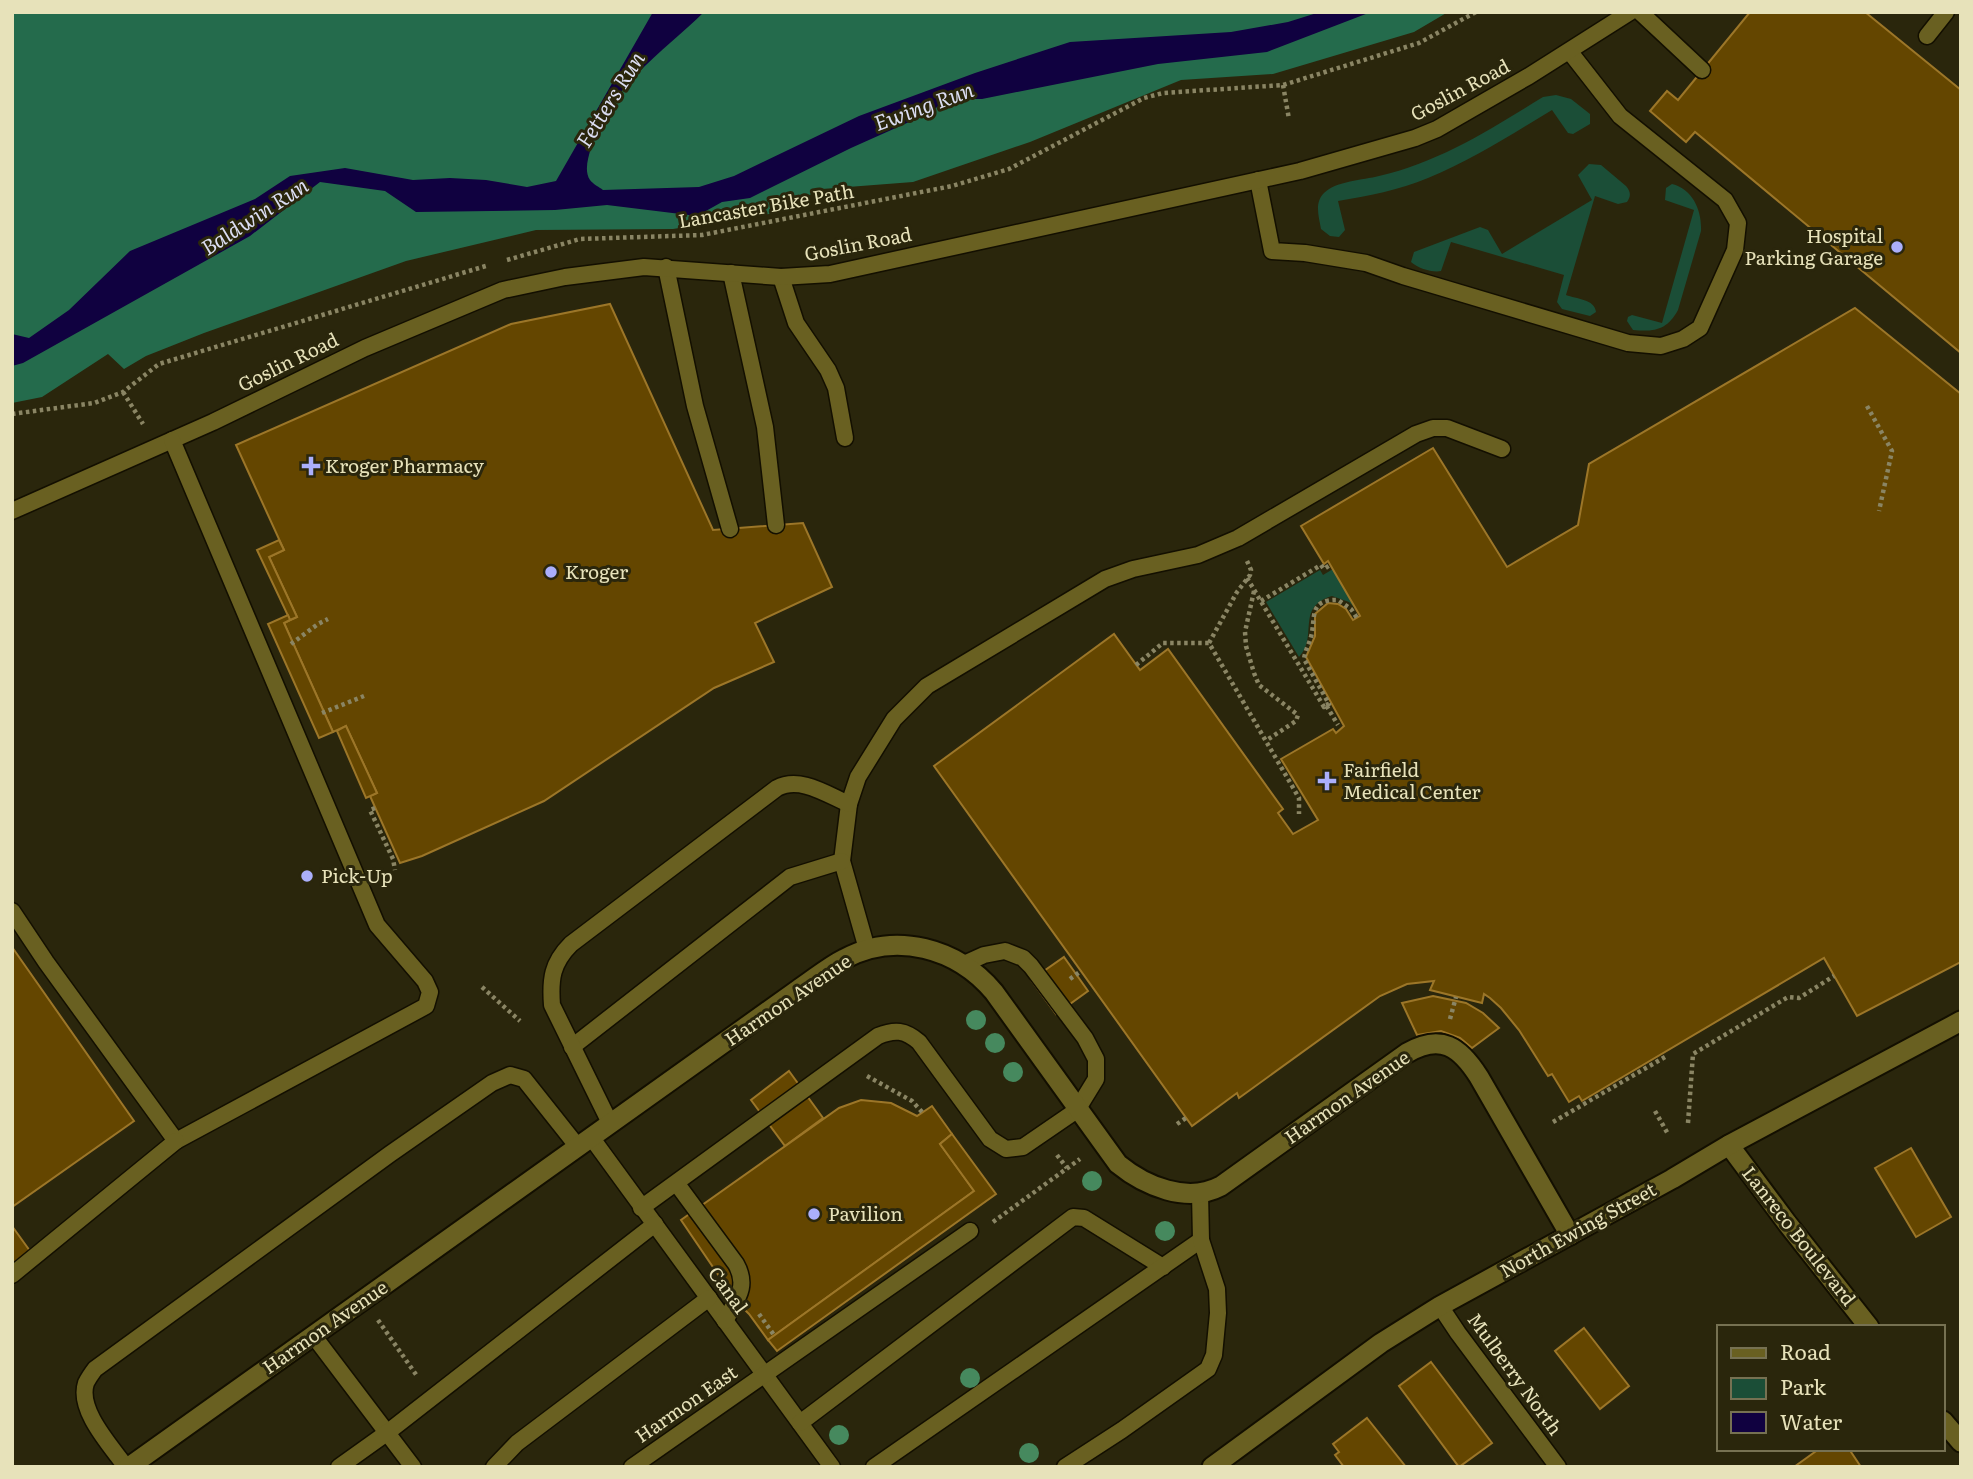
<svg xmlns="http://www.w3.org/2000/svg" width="1973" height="1479" font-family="Literata,serif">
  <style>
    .green { fill: #1b4e37 }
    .forest { fill: #246b4c }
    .water { fill: #100140 }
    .building { fill: #644600; stroke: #9c7628; stroke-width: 2 }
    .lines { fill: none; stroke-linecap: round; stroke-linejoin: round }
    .service-casing { stroke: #130f00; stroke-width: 19 }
    .minor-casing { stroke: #130f00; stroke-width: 23 }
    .tertiary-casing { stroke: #130f00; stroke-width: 23 }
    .path { stroke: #8a8564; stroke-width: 4.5; stroke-dasharray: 3.5 3.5; stroke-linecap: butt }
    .service { stroke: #696021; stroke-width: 16 }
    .minor { stroke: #696021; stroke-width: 19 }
    .tertiary { stroke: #696021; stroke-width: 19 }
    .tree { fill: #46895e }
    .poi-dot { fill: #abaffb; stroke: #2a260c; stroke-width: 2.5 }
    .labels { text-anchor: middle; stroke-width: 6; stroke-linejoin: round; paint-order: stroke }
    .street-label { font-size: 19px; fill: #e7e2ba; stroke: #2a260c }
    .poi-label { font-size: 19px; fill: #e7e2ba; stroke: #2a260c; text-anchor: start }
    .water-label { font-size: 21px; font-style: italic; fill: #dbddf2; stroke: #2a260c }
  </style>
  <rect width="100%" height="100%" fill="#2a260c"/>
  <g class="green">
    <path d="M 1556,95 L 1571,99 L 1590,114 L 1590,124 L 1573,134 L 1568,133 L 1552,110 C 1512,134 1472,160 1428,178 C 1399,190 1368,196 1338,201 L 1345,230 L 1339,237 L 1330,236 L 1321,229 C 1319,217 1314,203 1324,193 C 1336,181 1363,180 1379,176 C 1440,162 1491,129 1543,97 Z"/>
    <path d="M 1589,164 L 1601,165 L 1626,186 C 1631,192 1631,196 1627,202 L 1618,204 L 1595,196 L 1566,295 C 1576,299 1595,299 1596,312 L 1590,316 L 1562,309 L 1557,302 L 1564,275 L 1451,242 L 1441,271 C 1433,273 1417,268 1411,262 L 1414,252 L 1480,227 L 1488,230 L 1502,254 L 1592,200 L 1578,175 Z"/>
    <path d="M 1672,184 C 1693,189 1702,211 1701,231 L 1678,310 C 1667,330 1655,332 1633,330 L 1627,321 L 1628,317 L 1632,315 L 1662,323 L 1694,210 L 1665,200 L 1666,188 Z"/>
    <path d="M 1333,569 L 1355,608 L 1349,602 L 1332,596 C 1295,607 1319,636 1299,657 L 1266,602 L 1320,570 L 1323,575 Z"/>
  </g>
  <path class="forest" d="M 12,12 L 1448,12 L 1414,32 L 1273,74 L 1181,80 L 1030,142 L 913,182 L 822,189 L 769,214 L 673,229 L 536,230 L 406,261 L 204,333 L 146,356 L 124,369 L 108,354 L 42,397 L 12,403 Z"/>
  <path class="water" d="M 653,12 L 704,12 C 662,53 607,89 591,148 C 588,158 584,171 590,180 C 593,184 599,187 603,190 L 699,187 L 734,176 L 859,116 L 975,73 L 1070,42 L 1231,32 L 1288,22 L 1320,12 L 1371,12 L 1267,52 L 1158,64 L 982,99 L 949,99 L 927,114 L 851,148 L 750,198 L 722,202 L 697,216 L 607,205 L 555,210 L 416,212 L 385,191 L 320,182 L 250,236 L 23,363 L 12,366 L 12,334 L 29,338 L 69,310 L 130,251 L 255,199 L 290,176 L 345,168 L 413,180 L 450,178 L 486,180 L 527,187 L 556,181 Z"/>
  <g class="building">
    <path d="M 1750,12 L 1865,12 L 1961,90 L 1961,353 L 1695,132 L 1686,142 L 1650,111 L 1667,91 L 1678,100 Z"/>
    <path d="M 610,304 L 713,530 L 803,523 L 832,587 L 755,623 L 774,662 L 714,688 L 544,801 L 422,856 L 400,863 L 370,796 L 377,793 L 346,726 L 333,732 L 284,623 L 297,617 L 269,557 L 284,550 L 236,445 L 511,324 Z"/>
    <path d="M 1855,308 L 1961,394 L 1961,962 L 1857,1016 L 1824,958 L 1582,1101 L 1579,1096 L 1569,1102 L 1552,1074 L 1548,1076 L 1519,1030 L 1501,1008 L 1490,998 L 1484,994 L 1482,1003 L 1430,990 L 1434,981 L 1407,984 L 1380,996 L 1239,1098 L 1237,1093 L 1192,1126 L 934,766 L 1114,634 L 1140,670 L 1168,649 L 1283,809 L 1278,813 L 1293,834 L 1318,820 L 1281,759 L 1333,729 L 1336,733 L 1344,726 L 1306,657 L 1315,636 L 1315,614 L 1328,603 L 1338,604 L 1346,609 L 1353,620 L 1360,616 L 1328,561 L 1324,564 L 1301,526 L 1433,448 L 1507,567 L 1578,525 L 1589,464 Z"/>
    <path d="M 279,540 L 284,550 L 269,557 L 297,617 L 290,620 L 257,550 Z"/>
    <path d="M 288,615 L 290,620 L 284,623 L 333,732 L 319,738 L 268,624 Z"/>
    <path d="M 346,726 L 377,793 L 366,798 L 337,731 Z"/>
    <path d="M 12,947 L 134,1121 L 12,1207 Z"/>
    <path d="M 1064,957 L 1088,991 L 1056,1014 L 1031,980 Z"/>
    <path d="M 1433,996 L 1466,1003 L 1483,1013 L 1499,1028 L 1472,1048 L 1460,1038 L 1441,1031 L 1417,1035 L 1402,1003 Z"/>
    <path d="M 789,1071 L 823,1118 L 785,1146 L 751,1100 Z"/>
    <path d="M 861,1100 L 891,1103 L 917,1116 L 932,1106 L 952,1134 L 940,1144 L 974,1191 L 768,1340 L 749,1314 L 736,1301 L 681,1220 L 839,1108 Z"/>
    <path d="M 952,1134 L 996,1194 L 777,1351 L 768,1340 L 974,1191 L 940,1144 Z"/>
    <path d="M 1911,1148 L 1951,1217 L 1916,1237 L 1875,1168 Z"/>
    <path d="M 12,1226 L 30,1251 L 12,1264 Z"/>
    <path d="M 1584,1328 L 1629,1386 L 1600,1409 L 1555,1351 Z"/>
    <path d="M 1431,1362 L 1492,1443 L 1459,1467 L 1399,1386 Z"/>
    <path d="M 1367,1418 L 1406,1467 L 1344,1467 L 1335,1455 L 1339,1452 L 1333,1444 Z"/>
    <path d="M 1819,1449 L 1849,1449 L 1861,1467 L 1794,1467 Z"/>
  </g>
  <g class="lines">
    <g class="service-casing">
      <g id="service">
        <path d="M 1640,12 L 1702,70"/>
        <path d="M 1927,36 L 1946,12"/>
        <path d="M 1258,180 L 1272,251 L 1305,253 L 1366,263 L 1403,276 L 1628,343 L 1661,346 L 1683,339 L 1700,328 L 1735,250 L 1738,223 L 1725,200 L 1620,116 L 1570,52"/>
        <path d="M 666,267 L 695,406 L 730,529"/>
        <path d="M 731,273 L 765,427 L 776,525"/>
        <path d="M 781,277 L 796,323 L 828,370 L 836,388 L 845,438"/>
        <path d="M 12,511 L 213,422 L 365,348 L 503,290 L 565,277 L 644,267 L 781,277 L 830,274 L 1300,171 L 1415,138 L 1437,129 L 1529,76 L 1630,12"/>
        <path d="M 12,911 L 46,962 L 176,1141 L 426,1006 L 430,992 L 425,981 L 377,925 L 172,440"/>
        <path d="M 867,949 L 842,861 L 849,804 L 858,777 L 894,719 L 927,686 L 1105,579 L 1133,569 L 1198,555 L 1238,538 L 1416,434 L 1433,428 L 1447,428 L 1502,449"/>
        <path d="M 572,1047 L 790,877 L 842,861"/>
        <path d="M 610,1123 L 552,1005 C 550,979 552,963 571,944 L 777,788 C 800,776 826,794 849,804"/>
        <path d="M 591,1137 L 832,1467"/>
        <path d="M 677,1184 L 736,1264 C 749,1287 736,1300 725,1321"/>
        <path d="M 641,1208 L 878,1036 C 895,1029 905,1030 919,1042 L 990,1139 L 1006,1149 L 1023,1147 L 1077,1110 L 1096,1079 L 1096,1059 L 1085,1038 L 1031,966 L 1023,958 L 1005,951 L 984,955 L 964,964"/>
        <path d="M 12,1275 L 176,1141"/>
        <path d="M 1440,1306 L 1458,1333 L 1558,1467"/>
        <path d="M 313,1335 L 413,1467"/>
        <path d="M 800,1423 L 1073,1217 L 1084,1218 L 1163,1267"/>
        <path d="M 126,1467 C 111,1446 77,1410 86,1383 C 88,1379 92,1373 95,1369 L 390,1154 L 492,1083 L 510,1075 L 524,1079 L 578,1147"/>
        <path d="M 339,1467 L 388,1432 L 655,1224"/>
        <path d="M 494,1467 L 517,1443 L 709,1298"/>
        <path d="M 632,1467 L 970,1231"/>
        <path d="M 874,1467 L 1201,1240"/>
        <path d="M 1065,1467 L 1122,1430 L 1208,1369 L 1214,1355 L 1218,1313 L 1217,1289 L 1201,1240 L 1200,1193"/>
      </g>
    </g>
    <g class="minor-casing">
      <g id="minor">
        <path d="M 1729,1145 L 1787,1223 L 1869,1327"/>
        <path d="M 1943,1421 L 1961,1442"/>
        <path d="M 129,1467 L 799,989 C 814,979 828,967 844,959 C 896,931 957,948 994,992 L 1118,1164 C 1145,1186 1187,1204 1221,1186 L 1407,1053 C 1441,1033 1460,1047 1479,1077 L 1570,1235"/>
      </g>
    </g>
    <g class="tertiary-casing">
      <path id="tertiary" d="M 1212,1467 L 1381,1343 L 1440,1306 L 1672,1179 L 1729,1145 L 1961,1021"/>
    </g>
    <g class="path">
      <path d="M 1283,85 L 1289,119"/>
      <path d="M 507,260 L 580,239 L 702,235 L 952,186 L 1009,169 L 1144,98 L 1163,93 L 1283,85 L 1419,43 L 1476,12"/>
      <path d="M 123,392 L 143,424"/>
      <path d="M 1867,406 L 1892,451 L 1879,511"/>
      <path d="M 12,414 L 94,403 L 123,392 L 159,364 L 489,265"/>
      <path d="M 1247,561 L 1251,570 L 1250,575 L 1237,592 L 1209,643 L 1299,798 L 1299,814"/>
      <path d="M 1247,578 L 1324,707 L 1326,705 L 1338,725"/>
      <path d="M 1254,591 L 1245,632 L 1246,646 L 1254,673 L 1259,685 L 1298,715 L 1296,721 L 1267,740"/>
      <path d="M 1261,601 L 1321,565 L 1324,569 L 1330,565"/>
      <path d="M 291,644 L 318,624 L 328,619"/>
      <path d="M 1136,665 L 1163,643 L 1209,643"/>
      <path d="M 1326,705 L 1329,704 L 1304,659 C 1305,651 1309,644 1311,637 C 1316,618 1308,599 1338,600 L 1351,609 L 1357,618"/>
      <path d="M 322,713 L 364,696"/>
      <path d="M 375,808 L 370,810 L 393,859 L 395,870"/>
      <path d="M 1070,979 L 1081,971"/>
      <path d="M 482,987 L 520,1021"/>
      <path d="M 1450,1019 L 1456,997"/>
      <path d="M 867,1076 L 912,1101 L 922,1112"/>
      <path d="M 1655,1111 L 1668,1134"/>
      <path d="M 1553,1122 L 1665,1057"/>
      <path d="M 1688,1123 L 1693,1054 L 1788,997 L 1799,998 L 1834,976"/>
      <path d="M 1177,1124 L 1186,1118"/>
      <path d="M 1057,1155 L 1067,1168"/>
      <path d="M 993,1222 L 1080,1159"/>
      <path d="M 759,1314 L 774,1335"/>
      <path d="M 378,1320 L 417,1376"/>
    </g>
    <use href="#service" class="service"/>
    <use href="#minor" class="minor"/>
    <use href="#tertiary" class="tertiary"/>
  </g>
  <g class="tree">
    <circle cx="976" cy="1020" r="10"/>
    <circle cx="995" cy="1043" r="10"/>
    <circle cx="1013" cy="1072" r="10"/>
    <circle cx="1092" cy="1181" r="10"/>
    <circle cx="1165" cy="1231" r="10"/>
    <circle cx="970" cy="1378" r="10"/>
    <circle cx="839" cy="1435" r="10"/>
    <circle cx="1029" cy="1453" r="10"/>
  </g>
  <g class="poi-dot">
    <circle cx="1897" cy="247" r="7"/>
    <path d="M307.5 455.5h7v7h7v7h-7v7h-7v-7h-7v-7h7z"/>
    <circle cx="551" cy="572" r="7"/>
    <path d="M1323.5 770.5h7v7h7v7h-7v7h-7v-7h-7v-7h7z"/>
    <circle cx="307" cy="876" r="7"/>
    <circle cx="814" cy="1214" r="7"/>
  </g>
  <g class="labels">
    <g class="street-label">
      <text transform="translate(1460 90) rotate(-28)" y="7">Goslin Road</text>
      <text transform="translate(766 206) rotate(-10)" y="7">Lancaster Bike Path</text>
      <text transform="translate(858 244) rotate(-11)" y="7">Goslin Road</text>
      <text transform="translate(288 362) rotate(-26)" y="7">Goslin Road</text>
      <text transform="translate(788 1000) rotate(-34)" y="7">Harmon Avenue</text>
      <text transform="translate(1347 1097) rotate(-35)" y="7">Harmon Avenue</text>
      <text transform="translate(1578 1230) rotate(-29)" y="7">North Ewing Street</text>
      <text transform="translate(1799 1236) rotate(52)" y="7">Lanreco Boulevard</text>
      <text transform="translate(728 1290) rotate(54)" y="7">Canal</text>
      <text transform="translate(325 1327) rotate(-35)" y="7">Harmon Avenue</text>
      <text transform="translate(1515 1374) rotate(54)" y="7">Mulberry North</text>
      <text transform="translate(686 1404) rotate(-35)" y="7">Harmon East</text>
    </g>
    <g class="poi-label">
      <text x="1883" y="243" text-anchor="end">Hospital<tspan x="1883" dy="22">Parking Garage</tspan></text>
      <text x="325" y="473">Kroger Pharmacy</text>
      <text x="565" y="579">Kroger</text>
      <text x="1343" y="777">Fairfield<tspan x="1343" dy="22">Medical Center</tspan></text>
      <text x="321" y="883">Pick-Up</text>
      <text x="828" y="1221">Pavilion</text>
    </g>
    <g class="water-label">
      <text transform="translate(611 100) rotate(-58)" y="7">Fetters Run</text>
      <text transform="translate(924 107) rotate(-20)" y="7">Ewing Run</text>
      <text transform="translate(255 217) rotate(-33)" y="7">Baldwin Run</text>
    </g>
  </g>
  <rect width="1973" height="1479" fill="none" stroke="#e7e2ba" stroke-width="28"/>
  <rect x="1717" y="1325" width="228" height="126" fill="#2a260c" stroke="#767152" stroke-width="2"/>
  <rect x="1731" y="1348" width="35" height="10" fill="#696021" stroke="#767152" stroke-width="2"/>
  <text x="1780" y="1360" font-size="21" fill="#e7e2ba">Road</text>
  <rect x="1731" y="1378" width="35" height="21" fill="#1b4e37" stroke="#767152" stroke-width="2"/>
  <text x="1780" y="1395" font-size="21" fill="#e7e2ba">Park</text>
  <rect x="1731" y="1412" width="35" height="21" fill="#100140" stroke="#767152" stroke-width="2"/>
  <text x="1780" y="1430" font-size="21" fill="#e7e2ba">Water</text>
</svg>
